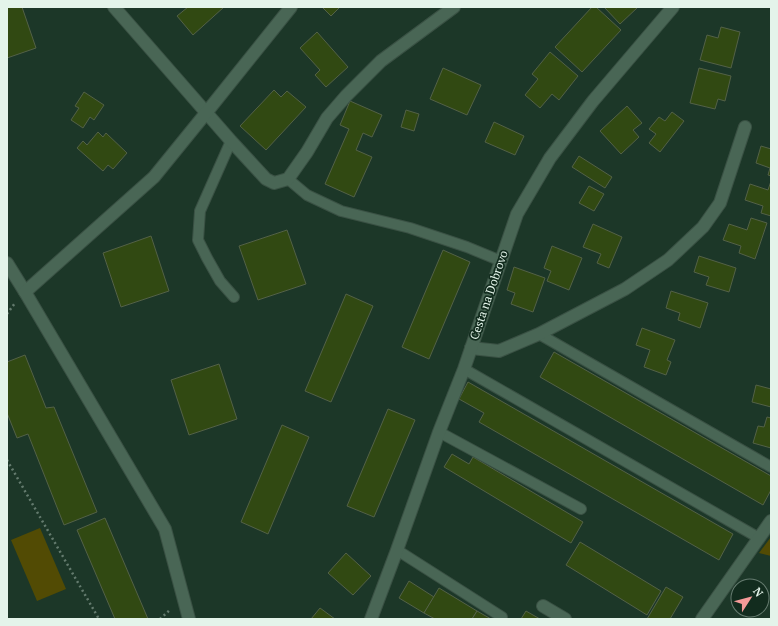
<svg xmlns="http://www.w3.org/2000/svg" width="778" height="626" font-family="'PT Serif',serif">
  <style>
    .green { fill: #524b04 }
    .building { fill: #314912; stroke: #536147 }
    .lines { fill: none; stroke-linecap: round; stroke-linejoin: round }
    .service-casing { stroke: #3a5144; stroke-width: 12 }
    .minor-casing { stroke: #3a5144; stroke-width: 14 }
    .path { stroke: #647b6e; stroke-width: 2.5; stroke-dasharray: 2 3; stroke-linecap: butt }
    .service { stroke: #496655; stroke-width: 10 }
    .minor { stroke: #496655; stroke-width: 12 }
    .labels { text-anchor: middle; stroke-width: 3.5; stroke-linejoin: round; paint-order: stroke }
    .street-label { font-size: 12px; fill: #e4f4ea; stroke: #122c1e }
  </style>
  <rect width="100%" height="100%" fill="#1c3728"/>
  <g class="green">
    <path d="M 40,528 L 66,589 L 37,601 L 11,540 Z"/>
    <path d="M 771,537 L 771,556 L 759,553 Z"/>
  </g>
  <g class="building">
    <path d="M 7,7 L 22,7 L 36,48 L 7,58 Z"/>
    <path d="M 188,7 L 224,7 L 193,35 L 177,16 Z"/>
    <path d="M 322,7 L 340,7 L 331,16 Z"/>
    <path d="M 592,7 L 596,7 L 621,30 L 582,72 L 555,47 Z"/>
    <path d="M 604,7 L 638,7 L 620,24 Z"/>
    <path d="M 721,27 L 740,32 L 731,68 L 700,60 L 707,35 L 718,38 Z"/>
    <path d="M 317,32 L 348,67 L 326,87 L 315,75 L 320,70 L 300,48 Z"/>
    <path d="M 550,52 L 578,76 L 559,100 L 552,94 L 540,108 L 525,95 L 538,79 L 532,74 Z"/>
    <path d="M 443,68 L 481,85 L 467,115 L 430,99 Z"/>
    <path d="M 699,68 L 731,76 L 725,101 L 718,99 L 715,109 L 690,103 Z"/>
    <path d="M 274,90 L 281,97 L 287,91 L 306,107 L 266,150 L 240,126 Z"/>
    <path d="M 84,92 L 104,105 L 94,120 L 90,117 L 83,128 L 71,120 L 79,108 L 75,106 Z"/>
    <path d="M 350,101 L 382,115 L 372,137 L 363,133 L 356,150 L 372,157 L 354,197 L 325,184 L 349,129 L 340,125 Z"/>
    <path d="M 627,106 L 642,123 L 633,130 L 639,137 L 621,154 L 600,131 Z"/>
    <path d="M 406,110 L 419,114 L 414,131 L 401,127 Z"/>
    <path d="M 672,112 L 684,121 L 660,152 L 649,143 L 656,134 L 649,129 L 659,117 L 665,121 Z"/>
    <path d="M 494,122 L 524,136 L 515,155 L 485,142 Z"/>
    <path d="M 98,132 L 103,137 L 106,133 L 127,153 L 113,169 L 108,165 L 103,171 L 77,148 L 83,141 L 87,145 Z"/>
    <path d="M 761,146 L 771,149 L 771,176 L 768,175 L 770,168 L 756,163 Z"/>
    <path d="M 579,156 L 612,177 L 605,188 L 572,167 Z"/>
    <path d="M 771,181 L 771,216 L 761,213 L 763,206 L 745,200 L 750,184 L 768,190 Z"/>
    <path d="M 589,186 L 604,194 L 594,211 L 579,203 Z"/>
    <path d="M 751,218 L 767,223 L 755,259 L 739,253 L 741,246 L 723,240 L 729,224 L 747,230 Z"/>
    <path d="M 593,224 L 622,237 L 609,268 L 597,263 L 601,254 L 583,247 Z"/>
    <path d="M 287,230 L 306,284 L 258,300 L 239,246 Z"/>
    <path d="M 151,236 L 169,291 L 121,307 L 103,253 Z"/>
    <path d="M 552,246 L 582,258 L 569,290 L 547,281 L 551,271 L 544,268 Z"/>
    <path d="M 443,250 L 470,262 L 429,359 L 402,347 Z"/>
    <path d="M 699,256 L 736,268 L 729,292 L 706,285 L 709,277 L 694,272 Z"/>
    <path d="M 514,267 L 545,278 L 533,312 L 511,304 L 515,293 L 507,290 Z"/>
    <path d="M 671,291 L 708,303 L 700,328 L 678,320 L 680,313 L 666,308 Z"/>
    <path d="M 346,294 L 373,306 L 331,402 L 305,391 Z"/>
    <path d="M 642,328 L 675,340 L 667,360 L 671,362 L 666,375 L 644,367 L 650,350 L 636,345 Z"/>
    <path d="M 554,352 L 771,476 L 771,490 L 763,505 L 540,377 Z"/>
    <path d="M 25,355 L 46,408 L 54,407 L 97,512 L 64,525 L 28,434 L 17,438 L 7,413 L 7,362 Z"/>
    <path d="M 219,364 L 237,419 L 189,435 L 171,380 Z"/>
    <path d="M 468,382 L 733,534 L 719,560 L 479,422 L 484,413 L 459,399 Z"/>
    <path d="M 756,385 L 771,389 L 771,407 L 752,402 Z"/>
    <path d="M 388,409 L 415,420 L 374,517 L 347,506 Z"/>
    <path d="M 767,417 L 771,418 L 771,448 L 753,443 L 758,426 L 764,427 Z"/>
    <path d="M 282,425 L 309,437 L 268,534 L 241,522 Z"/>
    <path d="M 452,454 L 469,464 L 473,457 L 583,522 L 571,543 L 444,467 Z"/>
    <path d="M 105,518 L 148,619 L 115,619 L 77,530 Z"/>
    <path d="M 580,542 L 661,591 L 647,615 L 566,565 Z"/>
    <path d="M 346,553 L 371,576 L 353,595 L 328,573 Z"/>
    <path d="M 409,581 L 434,597 L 424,613 L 399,598 Z"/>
    <path d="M 666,587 L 683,597 L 670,619 L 647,619 Z"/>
    <path d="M 439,588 L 477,611 L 472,619 L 435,619 L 424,613 Z"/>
    <path d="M 320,608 L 335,619 L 311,619 Z"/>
    <path d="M 477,611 L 491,619 L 472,619 Z"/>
    <path d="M 526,611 L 540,619 L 521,619 Z"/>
  </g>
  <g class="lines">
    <g class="service-casing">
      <g id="service">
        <path d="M 231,141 L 200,211 L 198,240 L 207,258 L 220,281 L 234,297"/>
        <path d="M 288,179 L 307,195 L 341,211 L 410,228 L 467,247 L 501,261"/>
        <path d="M 539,334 L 771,467"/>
        <path d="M 464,369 L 759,538"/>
        <path d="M 439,432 L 581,509"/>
        <path d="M 397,550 L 502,617"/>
      </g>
    </g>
    <g class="minor-casing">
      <g id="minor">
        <path d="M 114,7 L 231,141 L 266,179 L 274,183 L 288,179 L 307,152 L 327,118 L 346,96 L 381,61 L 454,7"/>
        <path d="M 7,263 L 25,292"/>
        <path d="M 471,348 L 499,351 L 539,334 L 625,289 L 668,260 L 703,227 L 720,203 L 745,127"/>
        <path d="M 543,606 L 565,619"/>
        <path d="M 189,619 L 165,529 L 25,292 L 154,177 L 206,113 L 291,7"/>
        <path d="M 371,619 L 397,550 L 439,432 L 464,369 L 517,214 L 550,158 L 593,101 L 673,7"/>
        <path d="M 702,619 L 771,521"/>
      </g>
    </g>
    <g class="path">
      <path d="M 7,314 L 15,303"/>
      <path d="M 7,460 L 99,619"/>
      <path d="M 160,619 L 171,609"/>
    </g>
    <use href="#service" class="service"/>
    <use href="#minor" class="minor"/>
  </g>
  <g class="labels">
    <g class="street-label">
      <text transform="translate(489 295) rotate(-71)" y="4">Cesta na Dobrovo</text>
    </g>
  </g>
  <rect width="778" height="626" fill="none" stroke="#e4f4ea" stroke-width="16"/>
  <g transform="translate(750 598) rotate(54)"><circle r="19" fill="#122c1e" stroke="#667c70"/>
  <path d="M0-3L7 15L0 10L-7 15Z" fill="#f59b99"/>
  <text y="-6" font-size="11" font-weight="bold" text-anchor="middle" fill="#e4f4ea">N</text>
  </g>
</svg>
